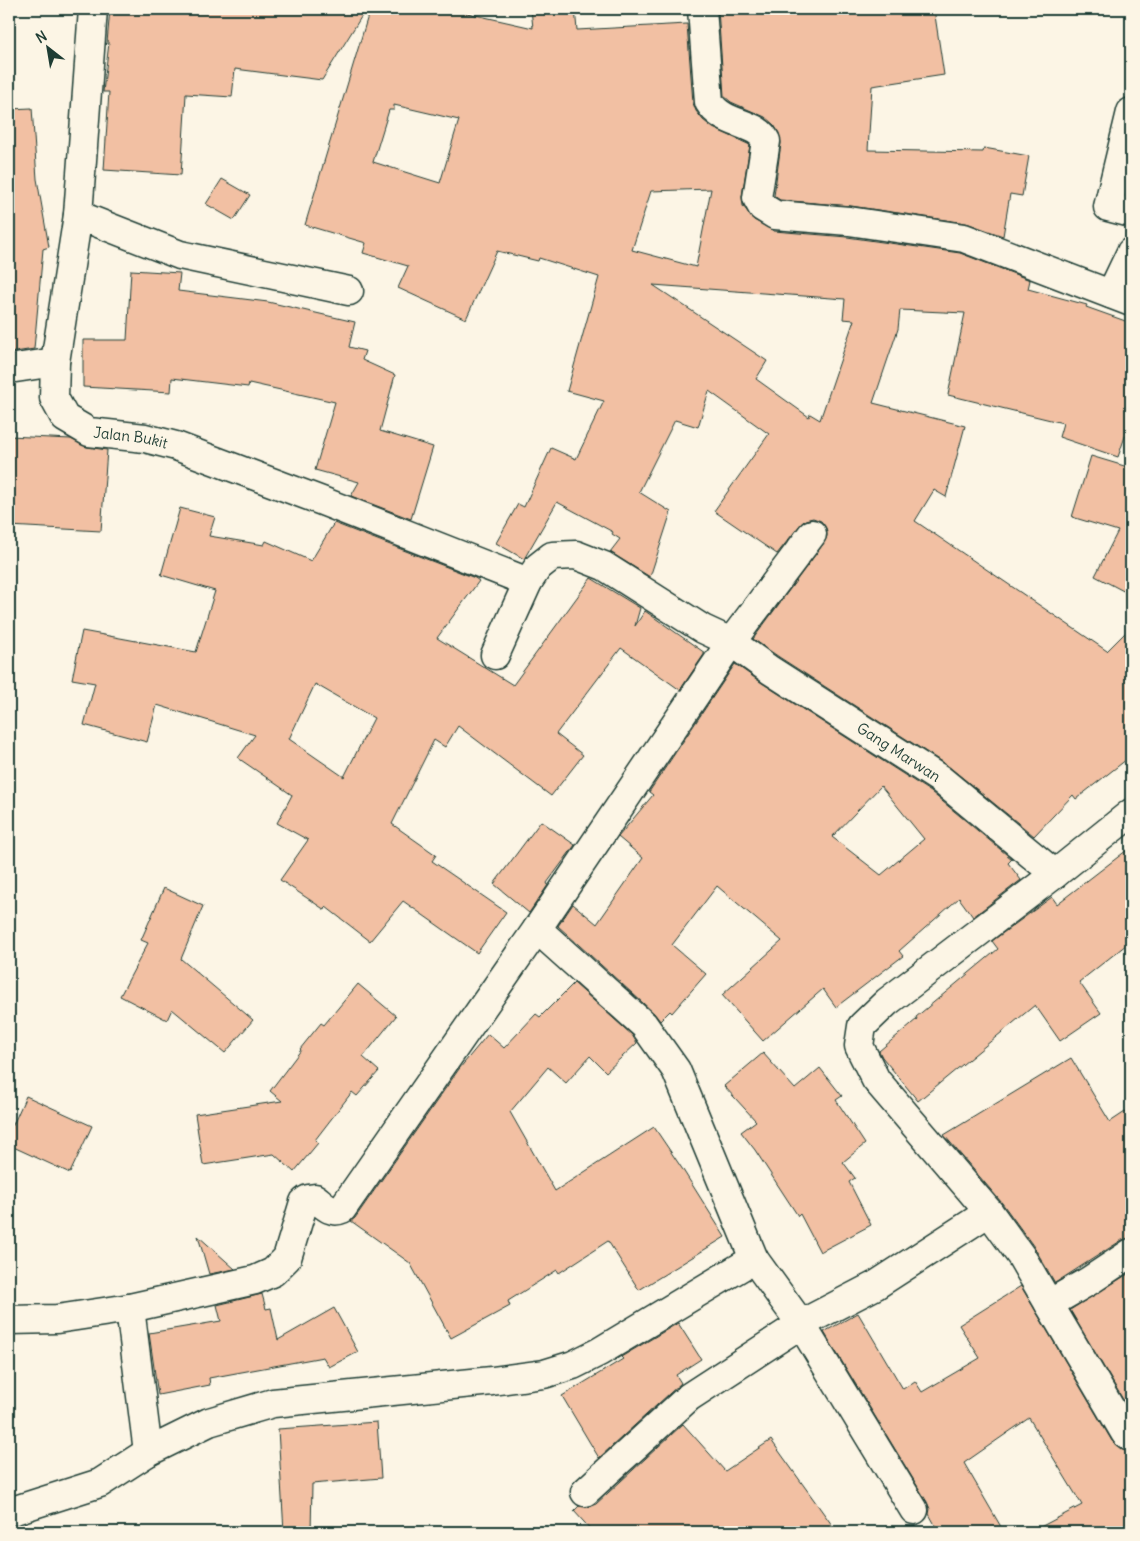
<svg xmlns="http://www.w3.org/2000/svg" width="1140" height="1541" font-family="Delius,sans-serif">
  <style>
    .building { fill: #f2c0a3; stroke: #1f3d34; fill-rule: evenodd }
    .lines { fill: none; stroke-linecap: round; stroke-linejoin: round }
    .minor-casing { stroke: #1f3d34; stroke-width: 31 }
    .minor { stroke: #fcf5e5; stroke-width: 28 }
    .labels { text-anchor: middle; stroke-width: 4; stroke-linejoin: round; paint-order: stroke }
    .street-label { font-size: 15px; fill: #1f3d34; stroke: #fcf5e5 }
  </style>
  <rect width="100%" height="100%" fill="#fcf5e5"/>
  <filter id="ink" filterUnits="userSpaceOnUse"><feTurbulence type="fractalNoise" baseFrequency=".02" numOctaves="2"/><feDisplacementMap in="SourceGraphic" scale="10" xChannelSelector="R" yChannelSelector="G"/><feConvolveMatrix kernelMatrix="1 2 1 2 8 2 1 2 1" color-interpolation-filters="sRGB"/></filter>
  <g filter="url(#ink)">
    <g class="building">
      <path d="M 110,9 L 366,9 L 322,80 L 235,69 L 232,97 L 186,94 L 181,175 L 104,170 L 109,92 L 103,92 L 109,43 L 107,43 Z"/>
      <path d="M 370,9 L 449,9 L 533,28 L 531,9 L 575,9 L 577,30 L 687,24 L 693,103 L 696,111 L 703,120 L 713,128 L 750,145 L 742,196 L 743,206 L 754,220 L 774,231 L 847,237 L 960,253 L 1030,280 L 1028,289 L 1087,305 L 1086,307 L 1131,323 L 1131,419 L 1118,457 L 1059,437 L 1063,423 L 948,395 L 965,313 L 900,310 L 898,329 L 873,403 L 965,426 L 946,497 L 934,490 L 915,521 L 1107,651 L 1131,627 L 1131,756 L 1076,799 L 1073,795 L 1034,836 L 948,766 L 779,657 L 753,639 L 824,543 L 827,536 L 826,528 L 821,521 L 813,518 L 805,520 L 800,525 L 777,554 L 714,511 L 769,434 L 709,391 L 698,427 L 675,420 L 639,492 L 671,512 L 650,577 L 610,552 L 620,539 L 612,534 L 613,532 L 557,502 L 524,559 L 496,543 L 518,504 L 524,507 L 551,448 L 576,459 L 604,401 L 567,391 L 599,277 L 539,258 L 538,261 L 497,251 L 466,319 L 398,288 L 408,266 L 363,253 L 366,243 L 305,225 ZM 394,105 L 459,120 L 440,183 L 373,162 L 389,110 L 394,110 ZM 711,189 L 696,267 L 632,250 L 651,191 ZM 653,285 L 845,299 L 843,319 L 854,320 L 820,420 L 810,414 L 809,417 L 756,379 L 767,361 Z"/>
      <path d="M 718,9 L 841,12 L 882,9 L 934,9 L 944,75 L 872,86 L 868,150 L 983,152 L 984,148 L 1029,156 L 1022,196 L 1010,194 L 1003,236 L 966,223 L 851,206 L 780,200 L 774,196 L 781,143 L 779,133 L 774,125 L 765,117 L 731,102 L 724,96 Z"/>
      <path d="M 32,108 L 37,179 L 49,247 L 43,249 L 34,349 L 9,353 L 9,109 Z"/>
      <path d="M 222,179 L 250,195 L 234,220 L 206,204 Z"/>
      <path d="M 131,270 L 180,273 L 178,291 L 268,302 L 355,322 L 349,347 L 365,351 L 362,360 L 395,375 L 380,431 L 433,447 L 411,519 L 351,496 L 359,482 L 315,470 L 335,402 L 249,383 L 248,387 L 172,378 L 171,392 L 83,387 L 83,340 L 127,340 Z"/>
      <path d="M 9,436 L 71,439 L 87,447 L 107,450 L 101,531 L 9,526 Z"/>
      <path d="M 1091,456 L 1131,468 L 1131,595 L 1095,576 L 1118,531 L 1072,517 Z"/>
      <path d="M 180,508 L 215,517 L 209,536 L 264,545 L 266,541 L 311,561 L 334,523 L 475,578 L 479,581 L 437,638 L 513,685 L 591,578 L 640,608 L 635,626 L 645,611 L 705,653 L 680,690 L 621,648 L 556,734 L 583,755 L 551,796 L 458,726 L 445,747 L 434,740 L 392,824 L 436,855 L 432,861 L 506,912 L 477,953 L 403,901 L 370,941 L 326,907 L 325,910 L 280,880 L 308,840 L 277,823 L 292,795 L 238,758 L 255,735 L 157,705 L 147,742 L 84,725 L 95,683 L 72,679 L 82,631 L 196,652 L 215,591 L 161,575 ZM 315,684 L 374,718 L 344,777 L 289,739 Z"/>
      <path d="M 735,664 L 762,683 L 931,792 L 1012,859 L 1008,863 L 1021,880 L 973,917 L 959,898 L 899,951 L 903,956 L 836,1007 L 823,989 L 763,1041 L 722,995 L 782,941 L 717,886 L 672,945 L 706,974 L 672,1013 L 670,1011 L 660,1021 L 654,1013 L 558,926 L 573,904 L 597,924 L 643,858 L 618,837 L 653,795 L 649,792 ZM 881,786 L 924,839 L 881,875 L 832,837 Z"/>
      <path d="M 541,821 L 575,845 L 547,883 L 548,885 L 529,913 L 494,884 Z"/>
      <path d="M 1131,847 L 1131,941 L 1079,982 L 1101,1013 L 1060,1041 L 1035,1005 L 918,1101 L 882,1057 L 879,1051 L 917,1019 L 916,1017 L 998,949 L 992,941 L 1052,897 L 1057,904 Z"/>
      <path d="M 164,888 L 203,906 L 181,959 L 253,1020 L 225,1053 L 172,1009 L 167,1020 L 120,996 L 148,943 L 141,940 Z"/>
      <path d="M 574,983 L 632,1035 L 637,1043 L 606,1072 L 590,1056 L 566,1083 L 548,1067 L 510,1112 L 555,1191 L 654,1127 L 683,1170 L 725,1237 L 639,1290 L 608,1241 L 559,1273 L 557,1270 L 508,1301 L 510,1306 L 451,1338 L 410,1263 L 351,1221 L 355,1218 L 459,1069 L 488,1034 L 504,1048 L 536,1014 L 540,1017 Z"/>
      <path d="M 358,984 L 396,1016 L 363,1057 L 379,1071 L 357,1096 L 352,1092 L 315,1140 L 318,1143 L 294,1172 L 274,1154 L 203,1165 L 195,1114 L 282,1101 L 270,1091 L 301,1050 L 300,1049 L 321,1023 L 324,1025 Z"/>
      <path d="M 763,1053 L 795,1089 L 820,1068 L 842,1096 L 836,1100 L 865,1144 L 843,1162 L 855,1178 L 849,1182 L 871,1225 L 820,1252 L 800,1214 L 798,1216 L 755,1150 L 741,1132 L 756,1121 L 724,1086 Z"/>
      <path d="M 1071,1058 L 1110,1122 L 1131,1108 L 1131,1238 L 1122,1240 L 1055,1283 L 1034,1247 L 1002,1203 L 944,1135 Z"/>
      <path d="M 26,1096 L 92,1126 L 70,1173 L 9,1145 L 9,1134 Z"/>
      <path d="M 198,1236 L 235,1269 L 209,1274 Z"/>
      <path d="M 1131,1272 L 1131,1413 L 1070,1310 Z"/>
      <path d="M 1021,1286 L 1112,1441 L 1122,1450 L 1131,1452 L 1131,1532 L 1031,1532 L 1082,1505 L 1029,1418 L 964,1463 L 1004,1532 L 939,1532 L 929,1514 L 930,1509 L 927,1502 L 824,1332 L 858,1313 L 903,1389 L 915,1381 L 922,1392 L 980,1358 L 959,1325 Z"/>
      <path d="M 262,1294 L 266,1309 L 271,1308 L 278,1340 L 334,1308 L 358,1352 L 329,1367 L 323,1357 L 209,1378 L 210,1385 L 158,1395 L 149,1333 L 221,1321 L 217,1305 Z"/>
      <path d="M 678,1323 L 701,1359 L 676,1375 L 681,1383 L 599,1458 L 562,1396 L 623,1359 L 621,1357 Z"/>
      <path d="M 377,1422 L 381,1478 L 312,1484 L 311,1532 L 284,1532 L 278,1429 Z"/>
      <path d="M 683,1424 L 725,1471 L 771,1440 L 837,1532 L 593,1532 L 574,1511 L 579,1506 L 588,1507 L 596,1504 Z"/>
    </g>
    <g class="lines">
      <g class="minor-casing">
        <g id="minor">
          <path id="s1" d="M 93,9 L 78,215 L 55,362 L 54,398 L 65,418 L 89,432 L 145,438 L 176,446 L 322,501 L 528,582"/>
          <path d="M 702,9 L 709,102 C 723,126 757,121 766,141 L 757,198 L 762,207 L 775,215 L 849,221 L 964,238 L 1131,302"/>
          <path d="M 1131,112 L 1108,207 L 1131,213"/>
          <path d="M 78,215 L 180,255 L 349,291"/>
          <path d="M 1111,294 L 1131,252"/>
          <path d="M 9,369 L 55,362"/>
          <path id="s2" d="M 495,655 L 528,582 L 538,567 L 552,556 L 576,555 L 604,566 L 703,629 L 731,642 L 770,670 L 940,779 L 1055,874"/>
          <path d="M 989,1212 L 876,1080 L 859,1046 L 862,1026 L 887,1002 L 1055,874 L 1131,813"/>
          <path d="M 754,1259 L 676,1070 L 644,1025 L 537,929 L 731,642 L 812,534"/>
          <path d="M 1049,1304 L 1125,1433 L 1131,1437"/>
          <path d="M 130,1308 L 148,1452"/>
          <path d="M 9,1320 L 57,1319 L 130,1308 L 255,1280 L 273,1272 L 287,1258 L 304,1202 L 308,1199 L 315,1198 C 324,1205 331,1214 342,1209 L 537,929"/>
          <path d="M 585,1492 L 689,1397 L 801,1324 L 914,1510"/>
          <path d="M 9,1512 L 100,1483 L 148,1452 L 209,1422 L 273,1403 L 492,1381 L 544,1374 L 573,1365 L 599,1352 L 754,1259 L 801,1324 L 876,1285 L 989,1212 L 1021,1256 L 1049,1304 L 1089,1281 L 1131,1253"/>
        </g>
      </g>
      <use href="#minor" class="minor"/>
    </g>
  </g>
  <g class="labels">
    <g class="street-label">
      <text dy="5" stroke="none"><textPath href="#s1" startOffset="484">Jalan Bukit</textPath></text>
      <text dy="5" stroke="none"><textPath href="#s2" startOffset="519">Gang Marwan</textPath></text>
    </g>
  </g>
  <rect width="1140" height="1541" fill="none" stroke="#fcf5e5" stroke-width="30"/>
  <rect x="15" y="15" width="1110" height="1511" fill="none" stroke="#1f3d34" stroke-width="2" filter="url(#ink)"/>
  <g transform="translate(48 48) rotate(329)" stroke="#fcf5e5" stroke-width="4" paint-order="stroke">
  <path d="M0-4L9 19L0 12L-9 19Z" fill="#1f3d34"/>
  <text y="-8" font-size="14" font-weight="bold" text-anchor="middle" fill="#1f3d34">N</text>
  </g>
</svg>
